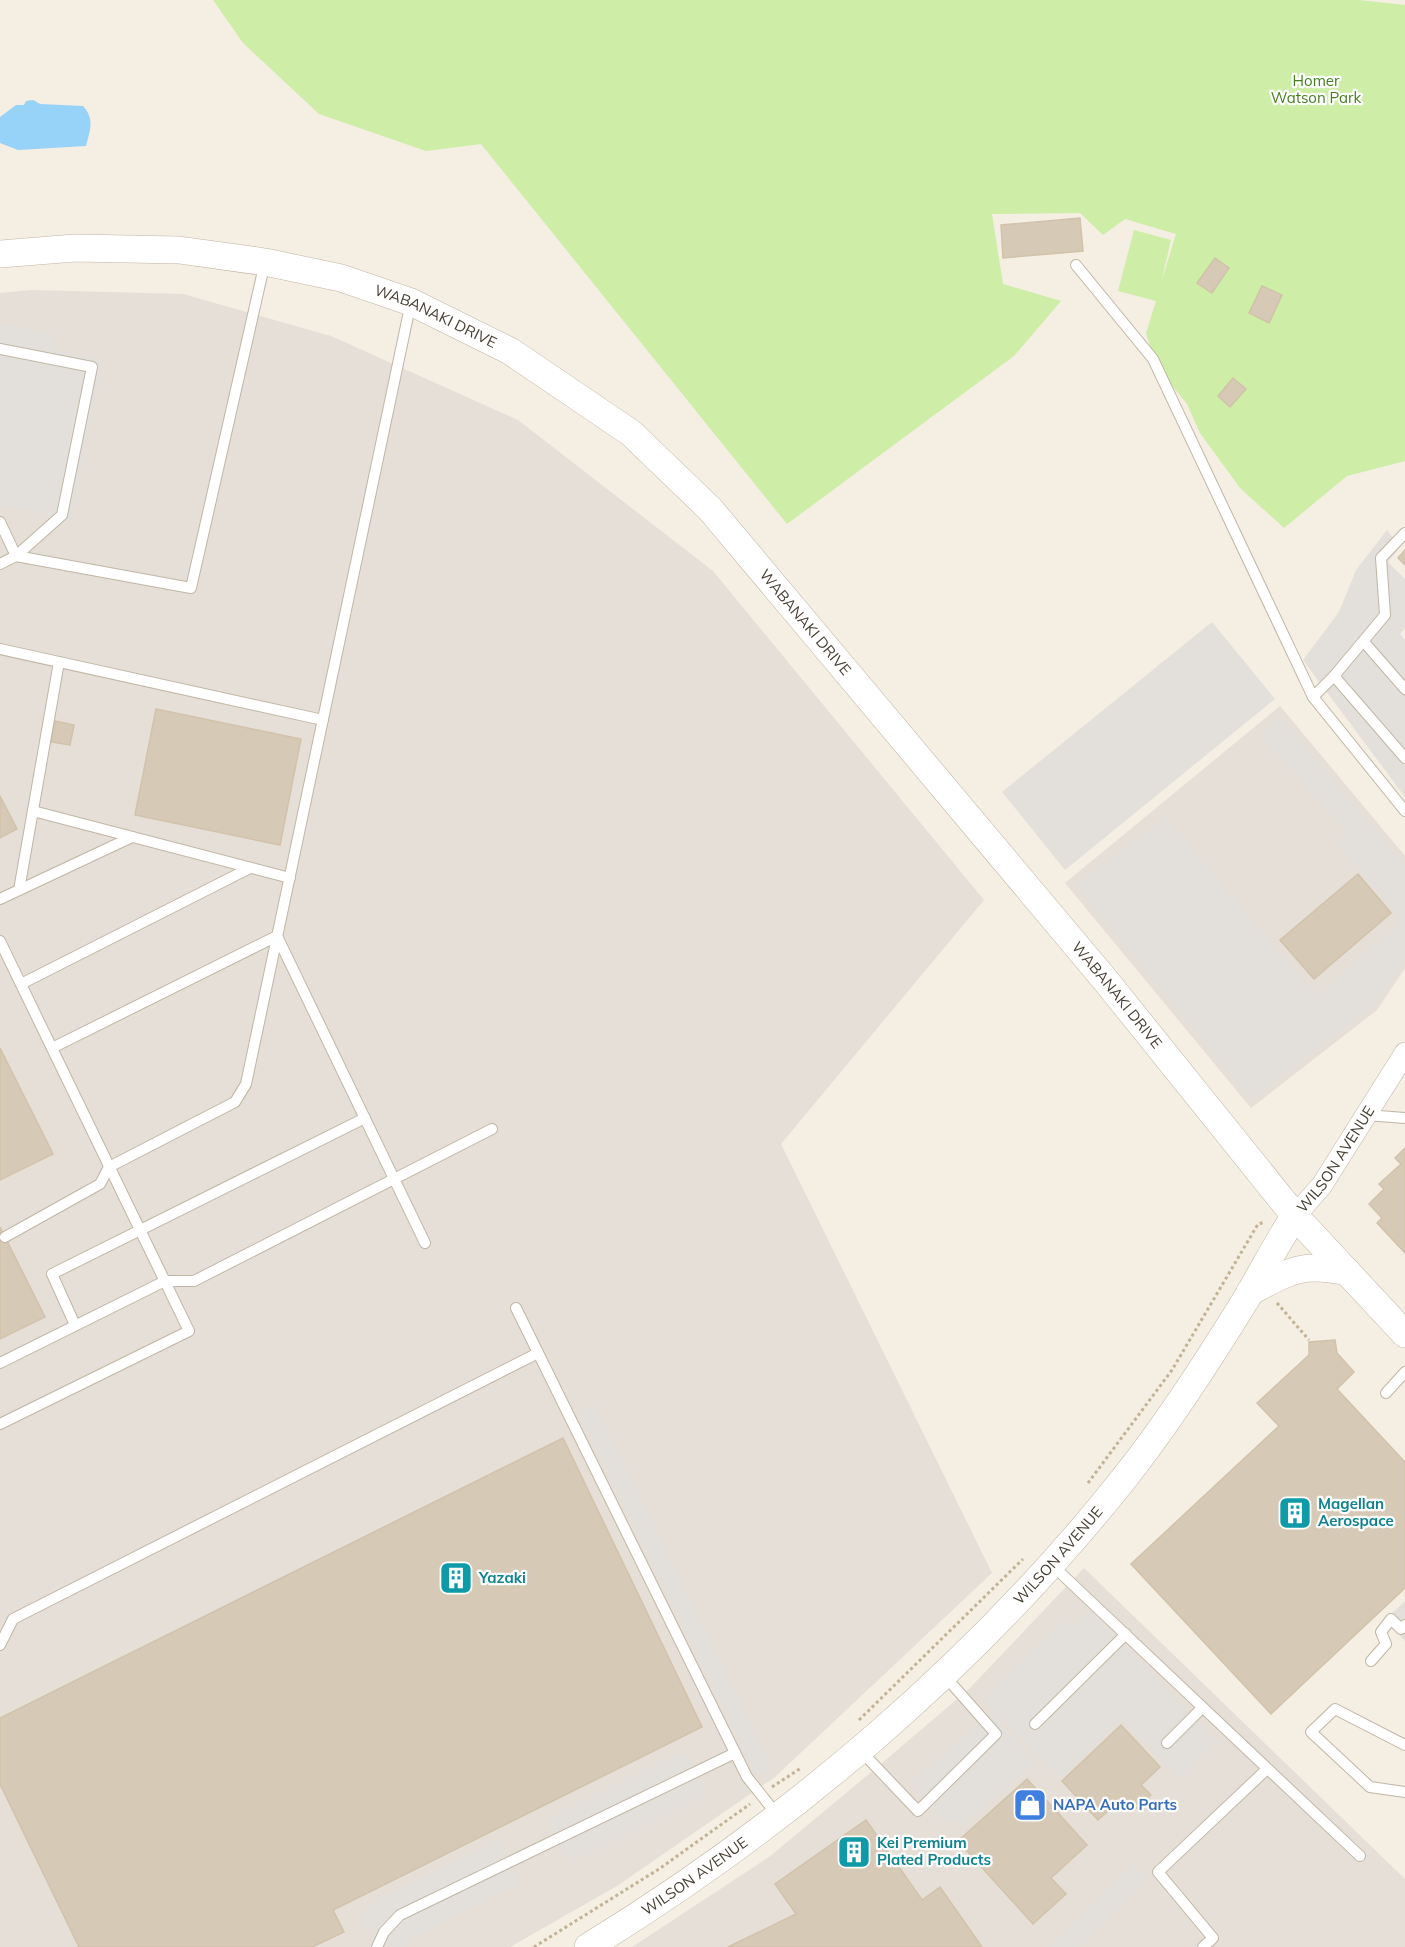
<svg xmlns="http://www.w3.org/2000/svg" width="1405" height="1947" font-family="Mulish,sans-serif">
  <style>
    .industrial { fill: #e5dfd8 }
    .green { fill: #ceeda6 }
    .parking { fill: #e3e0dc }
    .water { fill: #97d2f8 }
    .building { fill: #d6cab7; stroke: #d2c2a9; stroke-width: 1.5 }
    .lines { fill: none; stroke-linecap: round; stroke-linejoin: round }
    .service-casing { stroke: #c0b6a4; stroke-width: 12 }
    .minor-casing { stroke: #c0b6a4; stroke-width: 22 }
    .tertiary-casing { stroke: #c0b6a4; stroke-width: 28 }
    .path { stroke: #c3b294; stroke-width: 3; stroke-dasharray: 3 3; stroke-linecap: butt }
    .service { stroke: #fff; stroke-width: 10 }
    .minor { stroke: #fff; stroke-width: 21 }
    .tertiary { stroke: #fff; stroke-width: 27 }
    .labels { text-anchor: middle; stroke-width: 4.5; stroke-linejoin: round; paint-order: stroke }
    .park-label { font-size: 15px; fill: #447e1f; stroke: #fff }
    .street-label { font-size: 15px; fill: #463e32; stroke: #fff }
    .culture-label { font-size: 15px; font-weight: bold; fill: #0d838f; stroke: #fff; text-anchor: start }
    .shop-label { font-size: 15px; font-weight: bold; fill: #366cbe; stroke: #fff; text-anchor: start }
  </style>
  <rect width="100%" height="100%" fill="#f4eee3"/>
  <g class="industrial">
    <path d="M 31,290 L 183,294 L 331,336 L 518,420 L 713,571 L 984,900 L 781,1144 L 992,1573 L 775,1777 L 617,1886 L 510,1947 L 0,1947 L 0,293 Z"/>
    <path d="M 1280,706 L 1405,856 L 1405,968 L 1377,1010 L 1251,1108 L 1065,883 Z"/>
    <path d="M 1084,1568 L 1405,1879 L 1405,1947 L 632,1947 L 769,1857 L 869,1774 L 969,1689 Z"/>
  </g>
  <path class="green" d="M 213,0 L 1359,0 L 1405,5 L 1405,461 L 1347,476 L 1284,528 L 1240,488 L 1200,433 L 1187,404 L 1156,366 L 1146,333 L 1156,301 L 1118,291 L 1134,230 L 1171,240 L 1161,283 L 1176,234 L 1125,219 L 1103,235 L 1080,213 L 992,214 L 1003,284 L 1061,301 L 1014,356 L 787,524 L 481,144 L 426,151 L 319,114 L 243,43 Z"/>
  <g class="parking">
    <path d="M 0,324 L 55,335 L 52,349 L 102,360 L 72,521 L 0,504 Z"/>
    <path d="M 1387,530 L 1400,547 L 1388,562 L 1405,579 L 1405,628 L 1400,634 L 1405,640 L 1405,797 L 1303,660 L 1339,612 L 1356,570 Z"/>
    <path d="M 1212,622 L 1275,699 L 1065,870 L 1002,792 Z"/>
    <path d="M 1280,717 L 1405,866 L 1405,960 L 1377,1002 L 1251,1100 L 1075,885 L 1166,818 L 1316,997 L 1402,921 L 1336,842 L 1346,831 L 1259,735 Z"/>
    <path d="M 594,1404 L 772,1768 L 756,1776 L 578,1412 Z"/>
    <path d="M 1405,1601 L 1405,1641 L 1385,1620 Z"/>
    <path d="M 1090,1610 L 1216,1742 L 1178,1778 L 1122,1719 L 1060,1779 L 983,1698 L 1064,1620 L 1072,1627 Z"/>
    <path d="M 992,1713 L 1035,1763 L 962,1825 L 955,1817 L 946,1825 L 910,1783 Z"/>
    <path d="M 684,1751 L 706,1795 L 568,1863 L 547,1819 Z"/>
    <path d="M 498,1841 L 519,1882 L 413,1938 L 404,1947 L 389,1947 L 358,1919 L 375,1901 Z"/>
    <path d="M 1132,1864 L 1147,1879 L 1079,1947 L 1049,1947 Z"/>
  </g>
  <path class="water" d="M 33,100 L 40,104 L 83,106 C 95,119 90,131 86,146 L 18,150 L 0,143 L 0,117 L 16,105 L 24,105 L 26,101 Z"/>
  <g class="building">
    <path d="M 1080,218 L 1083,251 L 1003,258 L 1001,225 Z"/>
    <path d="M 1215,258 L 1229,268 L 1212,293 L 1197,283 Z"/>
    <path d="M 1262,286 L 1282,295 L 1269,323 L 1249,313 Z"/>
    <path d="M 1233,378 L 1246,389 L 1230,407 L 1218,396 Z"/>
    <path d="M 1405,550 L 1405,565 L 1398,558 Z"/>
    <path d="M 156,709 L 301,739 L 280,845 L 135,815 Z"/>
    <path d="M 55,721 L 74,725 L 70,745 L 51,742 Z"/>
    <path d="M 0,796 L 17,829 L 0,838 Z"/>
    <path d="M 1358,874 L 1391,913 L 1314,979 L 1280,940 Z"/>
    <path d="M 0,1048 L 53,1154 L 0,1180 Z"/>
    <path d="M 1405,1148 L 1405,1253 L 1377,1223 L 1382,1218 L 1369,1204 L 1384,1189 L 1379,1184 L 1401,1164 L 1395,1158 Z"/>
    <path d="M 0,1227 L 45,1317 L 0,1339 Z"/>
    <path d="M 1335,1340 L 1337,1353 L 1354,1372 L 1337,1389 L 1405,1462 L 1405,1588 L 1271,1714 L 1131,1564 L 1279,1426 L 1257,1403 L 1309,1355 L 1309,1342 Z"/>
    <path d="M 563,1438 L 702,1727 L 333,1910 L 344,1932 L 312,1947 L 79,1947 L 0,1784 L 0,1718 Z"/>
    <path d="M 1121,1725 L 1160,1767 L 1141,1785 L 1151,1795 L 1133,1811 L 1122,1798 L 1098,1820 L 1062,1781 Z"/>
    <path d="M 1027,1779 L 1087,1845 L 1051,1878 L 1066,1894 L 1033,1924 L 958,1841 Z"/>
    <path d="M 866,1820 L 922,1900 L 940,1887 L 982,1947 L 728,1947 L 796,1914 L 775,1884 Z"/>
  </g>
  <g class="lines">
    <g class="service-casing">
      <g id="service">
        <path d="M 1076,265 L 1153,359 L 1313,697 L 1405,811"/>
        <path d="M 0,349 L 92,367 L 62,515 L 16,556 L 0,564"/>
        <path d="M 0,522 L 16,556"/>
        <path d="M 16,556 L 191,588 L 265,262"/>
        <path d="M 1364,642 L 1405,689"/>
        <path d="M 0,649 L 323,720"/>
        <path d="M 1334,676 L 1385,615 L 1381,558 L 1405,533"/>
        <path d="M 1313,697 L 1334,676 L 1405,758"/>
        <path d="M 33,811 L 290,878"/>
        <path d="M 19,890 L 59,662"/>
        <path d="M 0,899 L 132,837"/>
        <path d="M 0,941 L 189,1331 L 0,1424"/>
        <path d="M 21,984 L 250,868"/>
        <path d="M 52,1048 L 277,936 L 425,1243"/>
        <path d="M 1366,1115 L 1405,1118"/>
        <path d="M 5,1237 L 100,1184 L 109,1167 L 235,1102 L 246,1084 L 411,302"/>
        <path d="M 516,1308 L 747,1777 L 778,1816"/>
        <path d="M 75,1325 L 52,1274 L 365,1118"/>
        <path d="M 0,1363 L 165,1281 L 194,1281 L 492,1129"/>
        <path d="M 1386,1393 L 1405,1372"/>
        <path d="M 1051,1564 L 1360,1856"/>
        <path d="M 0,1645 L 13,1619 L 538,1353"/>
        <path d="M 1371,1661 L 1386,1644 L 1381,1632 L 1391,1619 L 1401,1629 L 1405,1625"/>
        <path d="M 1035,1724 L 1126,1634"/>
        <path d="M 1167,1743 L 1202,1708"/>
        <path d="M 1405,1745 L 1335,1709 L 1311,1732 L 1370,1787 L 1405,1792"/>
        <path d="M 859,1749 L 918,1811 L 996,1734 L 943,1674"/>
        <path d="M 377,1947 L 384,1932 L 400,1915 L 735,1753"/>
        <path d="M 1203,1947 L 1213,1938 L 1158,1872 L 1267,1769"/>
      </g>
    </g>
    <g class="minor-casing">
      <g id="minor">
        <path id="s1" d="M 1295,1216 L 1322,1185 L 1405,1053"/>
      </g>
    </g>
    <g class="tertiary-casing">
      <g id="tertiary">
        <path id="s2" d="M 0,254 L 75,248 L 179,250 L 265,262 L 341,278 L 411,302 L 510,351 L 631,433 L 710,509 L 1106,981 L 1295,1216 L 1405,1334"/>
        <path d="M 1250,1292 C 1289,1271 1302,1262 1347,1272"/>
        <path id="s3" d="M 588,1947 C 791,1822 978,1663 1126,1476 C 1171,1419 1210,1358 1248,1296 C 1264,1269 1277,1242 1295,1216"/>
      </g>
    </g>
    <g class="path">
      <path d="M 1277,1303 L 1309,1340"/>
      <path d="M 1088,1483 L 1172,1370 L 1258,1224 L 1265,1222"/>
      <path d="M 859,1720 L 1023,1559"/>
      <path d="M 772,1787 L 801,1768"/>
      <path d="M 534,1947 L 659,1869 L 750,1804"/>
    </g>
    <use href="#service" class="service"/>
    <use href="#minor" class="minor"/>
    <use href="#tertiary" class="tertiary"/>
  </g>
  <defs>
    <g id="building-square" transform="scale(1.725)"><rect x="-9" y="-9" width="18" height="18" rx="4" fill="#0f9aa8" stroke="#fff"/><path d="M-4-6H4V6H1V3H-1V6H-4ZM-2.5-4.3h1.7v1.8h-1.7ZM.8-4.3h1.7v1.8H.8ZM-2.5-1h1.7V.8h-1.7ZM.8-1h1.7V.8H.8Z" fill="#fff"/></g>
    <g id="shop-square" transform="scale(1.725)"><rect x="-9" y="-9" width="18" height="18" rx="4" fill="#3f7fe0" stroke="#fff"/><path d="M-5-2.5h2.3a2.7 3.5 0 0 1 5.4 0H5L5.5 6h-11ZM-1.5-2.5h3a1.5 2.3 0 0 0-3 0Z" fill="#fff"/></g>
  </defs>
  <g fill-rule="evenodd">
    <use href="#building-square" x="1295" y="1513"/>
    <use href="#building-square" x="456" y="1578"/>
    <use href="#shop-square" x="1030" y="1805"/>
    <use href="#building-square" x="854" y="1852"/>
  </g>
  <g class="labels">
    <g class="park-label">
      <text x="1316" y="86">Homer<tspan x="1316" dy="17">Watson Park</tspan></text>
    </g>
    <g class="street-label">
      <text dy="5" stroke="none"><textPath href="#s2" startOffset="446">WABANAKI DRIVE</textPath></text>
      <text dy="5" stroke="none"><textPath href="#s2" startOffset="932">WABANAKI DRIVE</textPath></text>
      <text dy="5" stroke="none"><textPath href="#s2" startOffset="1418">WABANAKI DRIVE</textPath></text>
      <text dy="5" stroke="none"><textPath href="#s1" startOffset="70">WILSON AVENUE</textPath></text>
      <text dy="5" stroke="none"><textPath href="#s3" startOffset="614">WILSON AVENUE</textPath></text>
      <text dy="5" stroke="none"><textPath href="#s3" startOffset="128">WILSON AVENUE</textPath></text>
    </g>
    <g class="culture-label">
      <text x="1318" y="1509">Magellan<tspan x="1318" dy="17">Aerospace</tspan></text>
      <text x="479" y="1583">Yazaki</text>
      <text x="877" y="1848">Kei Premium<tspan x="877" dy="17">Plated Products</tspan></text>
    </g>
    <g class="shop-label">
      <text x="1053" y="1810">NAPA Auto Parts</text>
    </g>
  </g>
</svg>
